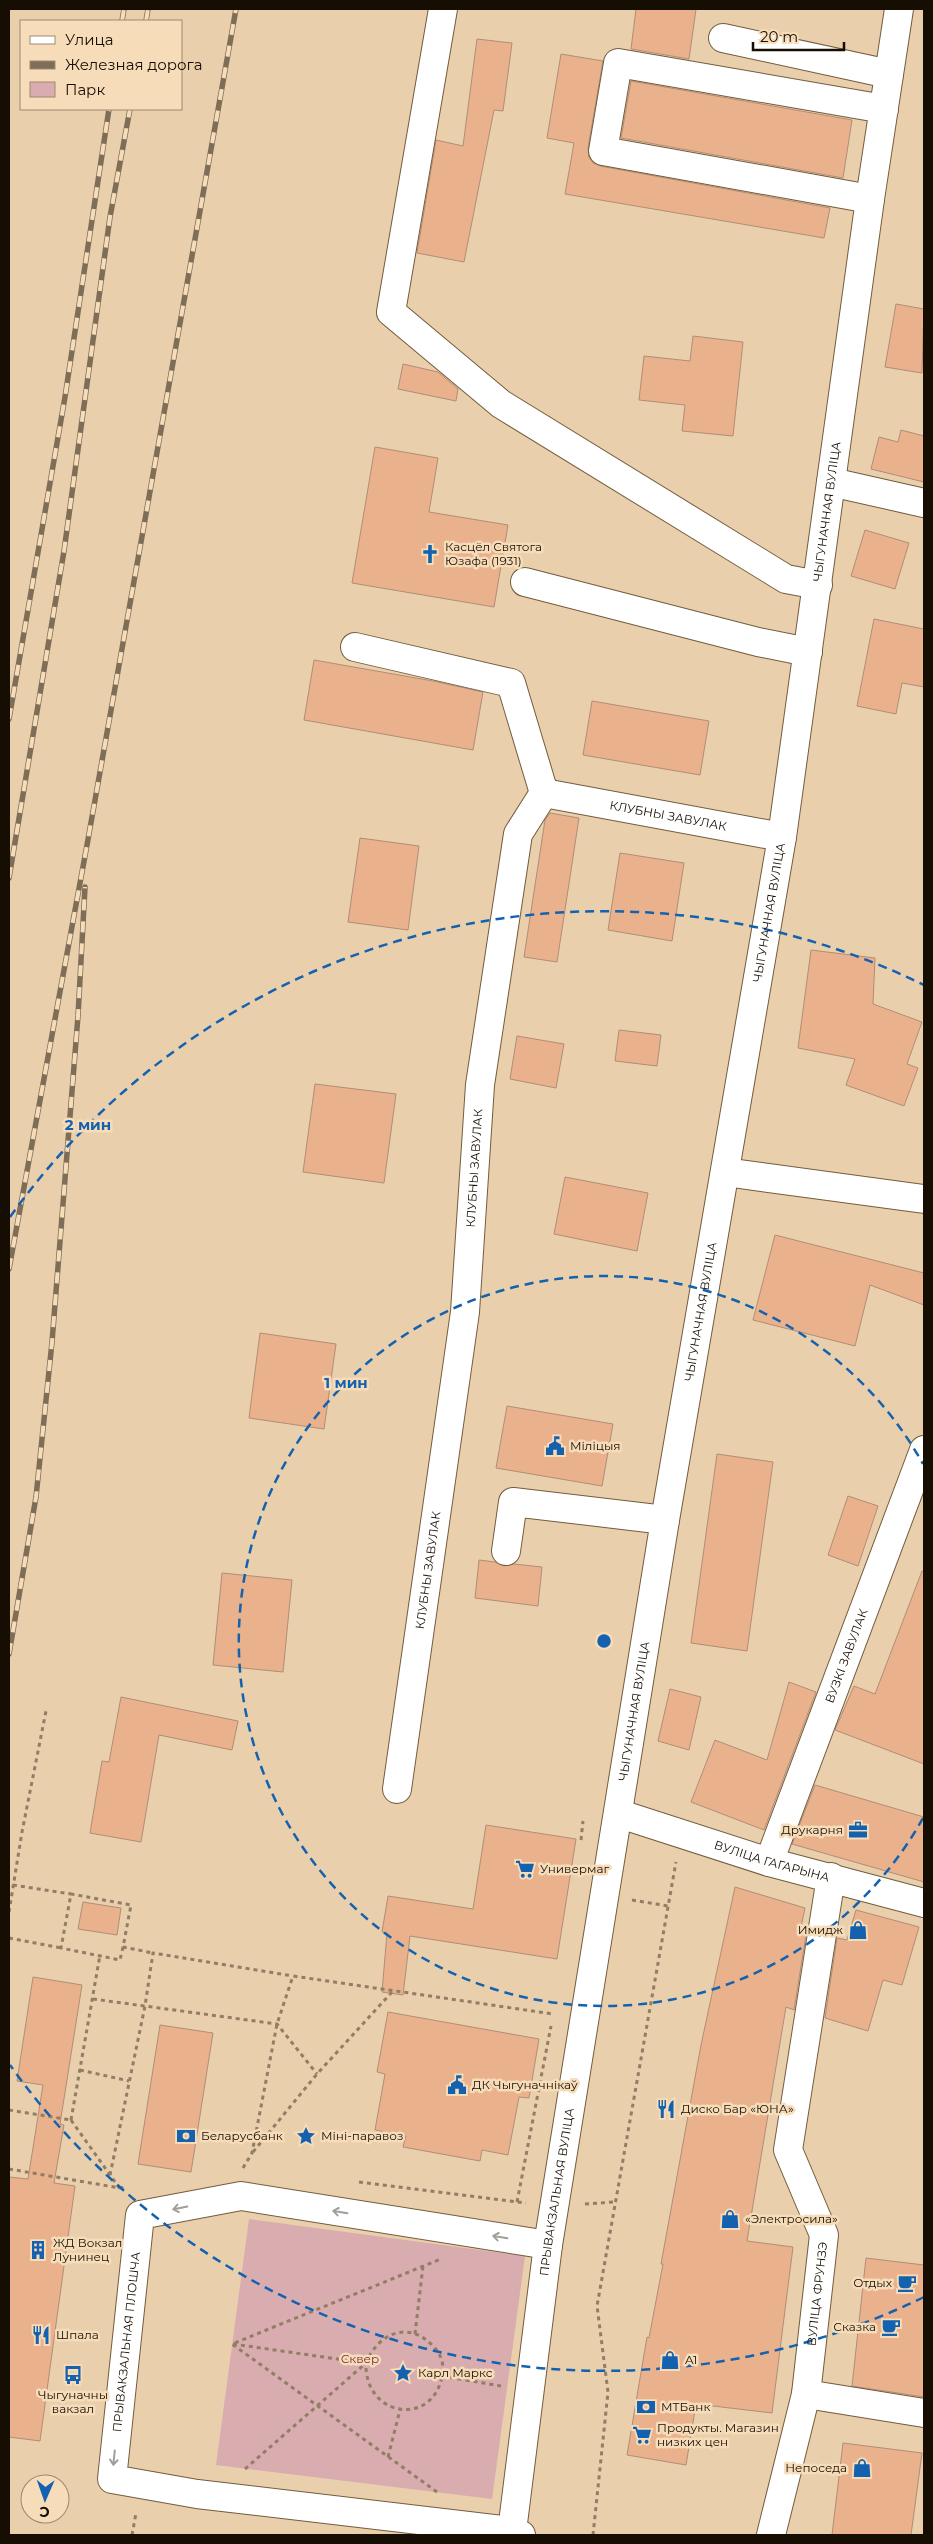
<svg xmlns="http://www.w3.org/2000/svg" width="933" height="2544" font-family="Montserrat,sans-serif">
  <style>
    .green { fill: #d9acaf }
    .building { fill: #eab18d; stroke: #b18d77 }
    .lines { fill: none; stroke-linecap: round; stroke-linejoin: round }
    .minor-casing { stroke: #735c3d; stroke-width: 30 }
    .path { stroke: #917e65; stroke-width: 3; stroke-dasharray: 4 4; stroke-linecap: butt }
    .minor { stroke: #fff; stroke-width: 28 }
    .rail-casing { stroke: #7f6e57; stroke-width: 5.5 }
    .rail { stroke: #f7dcb9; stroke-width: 4; stroke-dasharray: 11; stroke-linecap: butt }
    .oneway { stroke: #a29e9a }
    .ring { fill: none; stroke: #1361af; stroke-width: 2.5; stroke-dasharray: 9 6 }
    .labels { text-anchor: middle; stroke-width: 5; stroke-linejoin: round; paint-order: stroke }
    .street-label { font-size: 12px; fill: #160d03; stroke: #f7dcb9 }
    .poi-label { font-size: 12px; fill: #160d03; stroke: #f7dcb9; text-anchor: start }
    .park-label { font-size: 12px; fill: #7c2a38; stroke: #f7dcb9 }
    .centre { fill: #1361af; stroke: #f7dcb9; stroke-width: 2.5 }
    .ring-label { font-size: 15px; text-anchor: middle; font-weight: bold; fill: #1361af; stroke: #f7dcb9; stroke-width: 5; stroke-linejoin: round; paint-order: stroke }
  </style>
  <rect width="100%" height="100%" fill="#e9cfac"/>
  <path class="green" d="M 249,2219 L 525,2256 L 492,2499 L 216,2465 Z"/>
  <g class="building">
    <path d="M 636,9 L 696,9 L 689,59 L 631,49 Z"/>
    <path d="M 477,39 L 512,43 L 503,111 L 494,110 L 464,262 L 417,253 L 436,140 L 463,146 Z"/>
    <path d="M 561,54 L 603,61 L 588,148 L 589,157 L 593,163 L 600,166 L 830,208 L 824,238 L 565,194 L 574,143 L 547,138 Z"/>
    <path d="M 631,81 L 852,120 L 843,178 L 621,138 Z"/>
    <path d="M 896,304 L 924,309 L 922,373 L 885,367 Z"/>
    <path d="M 693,336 L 743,342 L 733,436 L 682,431 L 685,405 L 639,400 L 644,356 L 690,361 Z"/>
    <path d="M 403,364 L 438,372 L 458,389 L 456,401 L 398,389 Z"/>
    <path d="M 901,430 L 924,436 L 924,482 L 871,469 L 879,437 L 898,442 Z"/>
    <path d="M 375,447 L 438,458 L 429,512 L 508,525 L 494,607 L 352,583 Z"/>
    <path d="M 865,530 L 909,543 L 895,589 L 851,576 Z"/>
    <path d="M 874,619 L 924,629 L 924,687 L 902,683 L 896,714 L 857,706 Z"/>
    <path d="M 314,660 L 433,681 L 483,692 L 473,750 L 304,720 Z"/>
    <path d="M 592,701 L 709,721 L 700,775 L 583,755 Z"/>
    <path d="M 550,813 L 579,818 L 557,962 L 524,957 L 545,820 Z"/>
    <path d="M 360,838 L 419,846 L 408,930 L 348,922 Z"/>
    <path d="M 620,853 L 684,863 L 672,941 L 608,930 Z"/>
    <path d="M 811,950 L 875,958 L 873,1004 L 922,1022 L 907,1064 L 918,1068 L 904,1106 L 846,1085 L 855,1059 L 798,1048 Z"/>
    <path d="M 619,1030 L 661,1035 L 657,1066 L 615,1061 Z"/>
    <path d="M 517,1036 L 564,1044 L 556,1088 L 510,1079 Z"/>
    <path d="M 315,1084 L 396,1094 L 384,1183 L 303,1172 Z"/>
    <path d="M 565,1177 L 648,1193 L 637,1251 L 554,1234 Z"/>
    <path d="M 775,1235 L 924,1273 L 924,1305 L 870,1285 L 855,1346 L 753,1320 Z"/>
    <path d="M 260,1333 L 336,1344 L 324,1429 L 249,1418 Z"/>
    <path d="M 507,1406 L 613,1424 L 602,1486 L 496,1468 Z"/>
    <path d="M 717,1454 L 773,1462 L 747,1651 L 691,1643 Z"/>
    <path d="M 848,1496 L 878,1506 L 858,1566 L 828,1555 Z"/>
    <path d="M 479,1560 L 495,1562 L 504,1566 L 514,1564 L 542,1567 L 538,1606 L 475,1598 Z"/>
    <path d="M 922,1571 L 924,1572 L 924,1764 L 835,1730 L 854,1686 L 875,1694 Z"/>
    <path d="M 222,1573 L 292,1580 L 283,1672 L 213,1665 Z"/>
    <path d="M 789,1682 L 816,1692 L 764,1830 L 691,1802 L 715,1740 L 767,1760 Z"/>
    <path d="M 670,1689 L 701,1697 L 689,1750 L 658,1741 Z"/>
    <path d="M 121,1697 L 238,1721 L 232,1750 L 159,1735 L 141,1842 L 90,1833 L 102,1761 L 109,1762 Z"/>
    <path d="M 815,1785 L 924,1817 L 924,1882 L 792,1844 Z"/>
    <path d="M 486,1825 L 576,1839 L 557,1959 L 410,1936 L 403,1995 L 382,1992 L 387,1933 L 382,1932 L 388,1896 L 473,1909 Z"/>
    <path d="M 735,1887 L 805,1908 L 801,1927 L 807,1929 L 794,2010 L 786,2007 L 747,2241 L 793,2247 L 772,2413 L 696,2404 L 686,2465 L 627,2455 L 647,2337 L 649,2338 L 663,2264 L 661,2264 L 701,2045 Z"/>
    <path d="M 83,1902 L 121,1908 L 117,1935 L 78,1929 Z"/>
    <path d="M 856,1910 L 919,1927 L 902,1985 L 883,1980 L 868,2031 L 825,2018 L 837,1938 L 847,1940 Z"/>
    <path d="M 33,1977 L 82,1985 L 60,2124 L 64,2125 L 54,2183 L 75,2186 L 40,2441 L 9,2437 L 9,2177 L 28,2179 L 43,2085 L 17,2081 Z"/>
    <path d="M 388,2012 L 539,2039 L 529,2098 L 519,2097 L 508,2155 L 482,2150 L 480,2161 L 403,2147 L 406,2136 L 375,2130 L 385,2074 L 377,2072 Z"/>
    <path d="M 160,2025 L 213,2033 L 191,2172 L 138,2164 Z"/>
    <path d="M 866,2258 L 924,2265 L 924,2397 L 852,2386 Z"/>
    <path d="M 843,2443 L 922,2453 L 911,2535 L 832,2535 Z"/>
  </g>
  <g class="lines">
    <g class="minor-casing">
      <g id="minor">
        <path d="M 443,9 L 391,312 L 501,404 L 786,579 L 818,585"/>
        <path d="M 723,38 L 889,74"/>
        <path d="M 870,199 L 603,151 L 618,63 L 884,109"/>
        <path d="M 831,482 L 924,503"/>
        <path d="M 525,582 L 758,642 L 808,652"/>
        <path d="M 355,647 L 511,683 L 544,793"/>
        <path d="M 725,1172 L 924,1199"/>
        <path d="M 506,1551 L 513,1502 L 665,1520"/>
        <path id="s1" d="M 397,1789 L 465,1312 L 480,1085 L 518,834 L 544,793 L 782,837"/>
        <path id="s2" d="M 620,1814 L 769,1862 L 924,1903"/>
        <path id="s3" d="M 769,1862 L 924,1450"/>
        <path d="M 806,2394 L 924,2413"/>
        <path id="s4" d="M 512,2531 L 548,2245 L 665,1520 L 782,837 L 870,199 L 899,9"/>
        <path id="s5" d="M 521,2535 L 512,2531 L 197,2494 L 112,2479 L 140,2215 L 241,2196 L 548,2245"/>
        <path id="s6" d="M 771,2535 L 806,2394 L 824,2235 L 788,2150 L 831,1877"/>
      </g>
    </g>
    <g class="path">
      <path d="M 581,1840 L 583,1821"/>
      <path d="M 13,1885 L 71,1894"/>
      <path d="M 632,1900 L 668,1906"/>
      <path d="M 9,1912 L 22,1832 L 46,1711"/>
      <path d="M 9,1938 L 61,1948"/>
      <path d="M 123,1947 L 120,1960 L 61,1948 L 71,1894 L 131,1905 L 123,1947 L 153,1953"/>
      <path d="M 93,1999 L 277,2024 L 317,2074"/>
      <path d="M 80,2070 L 129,2081"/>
      <path d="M 9,2110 L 71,2120"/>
      <path d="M 71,2120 L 100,1955"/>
      <path d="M 71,2120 L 120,2189"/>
      <path d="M 253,2152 L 317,2074 L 392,1992"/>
      <path d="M 243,2168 L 252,2153 L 277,2024 L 293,1976 L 553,2014"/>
      <path d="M 9,2169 L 120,2188 L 127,2187"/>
      <path d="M 110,2175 L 145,2006 L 153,1953 L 293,1976"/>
      <path d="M 359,2182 L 526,2203"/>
      <path d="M 517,2202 L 551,2026"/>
      <path d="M 585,2204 L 614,2202"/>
      <path d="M 415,2334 L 423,2266"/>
      <path d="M 233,2344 L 365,2363"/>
      <path d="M 442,2376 L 501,2386"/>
      <path d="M 388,2457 L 400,2410"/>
      <path d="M 245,2469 L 366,2363 C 378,2334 407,2320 432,2345 C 441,2353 445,2365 442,2377 C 431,2428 364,2416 366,2363"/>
      <path d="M 437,2492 L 232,2344 L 441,2259"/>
      <path d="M 132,2535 L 136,2513"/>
      <path d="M 593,2535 L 608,2392 L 597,2306 L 676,1862"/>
    </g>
    <use href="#minor" class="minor"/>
    <g class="rail-casing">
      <g id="rail">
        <path d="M 122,21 L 124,9"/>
        <path d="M 146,21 L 148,9"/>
        <path d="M 9,719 L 65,397 L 109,109"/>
        <path d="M 9,878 L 64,551 L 110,217 L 130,109"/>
        <path d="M 9,1269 L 87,845 L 236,9"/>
        <path d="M 9,1654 L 36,1497 L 52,1342 L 78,1016 L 85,887"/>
      </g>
    </g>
    <use href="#rail" class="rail"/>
  </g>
  <defs><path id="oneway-shaft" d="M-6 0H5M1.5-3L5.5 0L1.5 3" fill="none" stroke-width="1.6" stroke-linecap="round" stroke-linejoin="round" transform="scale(1.25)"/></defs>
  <g class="oneway">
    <use href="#oneway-shaft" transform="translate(180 2208) rotate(169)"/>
    <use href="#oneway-shaft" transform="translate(340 2212) rotate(-171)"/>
    <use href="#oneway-shaft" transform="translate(500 2237) rotate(-171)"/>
    <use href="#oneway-shaft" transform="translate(114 2458) rotate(96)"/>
  </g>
  <g class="ring">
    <path d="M923 1818A365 365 0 1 1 923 1464"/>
    <path d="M924 2297A730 730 0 0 1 10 2065M10 1217A730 730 0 0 1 924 985"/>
  </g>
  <defs>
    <g id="church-bare" transform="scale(1.5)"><path d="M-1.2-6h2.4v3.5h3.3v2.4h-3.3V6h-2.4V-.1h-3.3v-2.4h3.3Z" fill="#1361af" stroke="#f7dcb9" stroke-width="2.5" paint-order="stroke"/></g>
    <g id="civic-bare" transform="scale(1.5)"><path d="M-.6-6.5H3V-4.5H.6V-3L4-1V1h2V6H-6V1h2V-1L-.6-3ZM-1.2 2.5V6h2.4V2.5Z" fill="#1361af" stroke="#f7dcb9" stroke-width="2.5" paint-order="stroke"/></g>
    <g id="office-bare" transform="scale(1.5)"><path d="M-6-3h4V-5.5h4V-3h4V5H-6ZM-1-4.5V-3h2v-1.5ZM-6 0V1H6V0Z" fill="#1361af" stroke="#f7dcb9" stroke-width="2.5" paint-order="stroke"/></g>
    <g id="supermarket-bare" transform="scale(1.5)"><path d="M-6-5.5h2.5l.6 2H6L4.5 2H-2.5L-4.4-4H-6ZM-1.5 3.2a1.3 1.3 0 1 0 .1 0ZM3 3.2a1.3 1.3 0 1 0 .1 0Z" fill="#1361af" stroke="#f7dcb9" stroke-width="2.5" paint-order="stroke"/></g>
    <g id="shop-bare" transform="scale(1.5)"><path d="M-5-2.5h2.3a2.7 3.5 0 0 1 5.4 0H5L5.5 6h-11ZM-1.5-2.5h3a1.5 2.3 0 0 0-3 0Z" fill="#1361af" stroke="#f7dcb9" stroke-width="2.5" paint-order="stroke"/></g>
    <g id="restaurant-bare" transform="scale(1.5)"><path d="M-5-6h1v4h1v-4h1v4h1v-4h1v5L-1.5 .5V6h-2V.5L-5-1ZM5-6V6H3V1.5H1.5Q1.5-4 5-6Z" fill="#1361af" stroke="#f7dcb9" stroke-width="2.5" paint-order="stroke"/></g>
    <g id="bank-bare" transform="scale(1.5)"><path d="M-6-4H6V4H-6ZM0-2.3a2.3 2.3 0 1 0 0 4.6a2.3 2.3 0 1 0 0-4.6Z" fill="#1361af" stroke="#f7dcb9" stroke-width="2.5" paint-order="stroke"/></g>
    <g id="sight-bare" transform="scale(1.5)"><path d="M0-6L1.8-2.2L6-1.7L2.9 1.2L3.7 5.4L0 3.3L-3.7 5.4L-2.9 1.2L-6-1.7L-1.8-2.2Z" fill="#1361af" stroke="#f7dcb9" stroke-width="2.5" paint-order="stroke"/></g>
    <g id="building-bare" transform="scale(1.5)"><path d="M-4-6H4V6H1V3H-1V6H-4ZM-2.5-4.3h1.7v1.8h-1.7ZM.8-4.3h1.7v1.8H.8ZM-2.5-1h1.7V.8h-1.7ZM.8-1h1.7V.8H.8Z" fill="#1361af" stroke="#f7dcb9" stroke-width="2.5" paint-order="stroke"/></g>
    <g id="cafe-bare" transform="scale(1.5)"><path d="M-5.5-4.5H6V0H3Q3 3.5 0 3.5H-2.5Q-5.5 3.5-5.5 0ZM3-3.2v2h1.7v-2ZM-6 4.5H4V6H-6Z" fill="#1361af" stroke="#f7dcb9" stroke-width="2.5" paint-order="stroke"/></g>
    <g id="bus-bare" transform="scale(1.5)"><path d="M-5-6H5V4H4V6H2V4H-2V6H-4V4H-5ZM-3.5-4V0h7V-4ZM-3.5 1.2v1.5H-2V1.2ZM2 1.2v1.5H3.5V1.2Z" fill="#1361af" stroke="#f7dcb9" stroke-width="2.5" paint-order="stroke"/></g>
  </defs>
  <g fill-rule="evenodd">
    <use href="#church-bare" x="430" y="554"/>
    <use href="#civic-bare" x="555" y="1446"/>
    <use href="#office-bare" x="858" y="1830"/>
    <use href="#supermarket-bare" x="525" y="1869"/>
    <use href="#shop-bare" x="858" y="1930"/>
    <use href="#civic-bare" x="457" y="2085"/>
    <use href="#restaurant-bare" x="666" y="2109"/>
    <use href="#bank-bare" x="186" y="2136"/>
    <use href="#sight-bare" x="306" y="2136"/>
    <use href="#shop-bare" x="730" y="2219"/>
    <use href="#building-bare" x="38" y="2250"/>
    <use href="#cafe-bare" x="907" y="2283"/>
    <use href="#cafe-bare" x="891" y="2327"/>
    <use href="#restaurant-bare" x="41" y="2335"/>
    <use href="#shop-bare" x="670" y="2360"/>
    <use href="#sight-bare" x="403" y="2373"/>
    <use href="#bus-bare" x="73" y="2375"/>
    <use href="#bank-bare" x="646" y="2407"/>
    <use href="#supermarket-bare" x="642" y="2435"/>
    <use href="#shop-bare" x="862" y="2468"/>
  </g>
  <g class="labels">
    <g class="street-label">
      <text dy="4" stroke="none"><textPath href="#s4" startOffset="2044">ЧЫГУНАЧНАЯ ВУЛІЦА</textPath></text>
      <text dy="4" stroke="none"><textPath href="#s1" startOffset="1138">КЛУБНЫ ЗАВУЛАК</textPath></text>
      <text dy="4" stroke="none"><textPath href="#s4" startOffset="1639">ЧЫГУНАЧНАЯ ВУЛІЦА</textPath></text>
      <text dy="4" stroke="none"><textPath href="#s1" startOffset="626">КЛУБНЫ ЗАВУЛАК</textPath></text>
      <text dy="4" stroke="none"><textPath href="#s4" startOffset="1234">ЧЫГУНАЧНАЯ ВУЛІЦА</textPath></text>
      <text dy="4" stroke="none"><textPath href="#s1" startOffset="221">КЛУБНЫ ЗАВУЛАК</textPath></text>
      <text dy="4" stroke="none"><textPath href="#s3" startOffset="220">ВУЗКІ ЗАВУЛАК</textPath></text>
      <text dy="4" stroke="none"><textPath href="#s4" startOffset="829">ЧЫГУНАЧНАЯ ВУЛІЦА</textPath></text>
      <text dy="4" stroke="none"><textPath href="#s2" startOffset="159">ВУЛІЦА ГАГАРЫНА</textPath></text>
      <text dy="4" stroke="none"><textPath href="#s4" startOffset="342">ПРЫВАКЗАЛЬНАЯ ВУЛІЦА</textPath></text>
      <text dy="4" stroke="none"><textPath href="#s6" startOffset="246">ВУЛІЦА ФРУНЗЭ</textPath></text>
      <text dy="4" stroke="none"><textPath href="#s5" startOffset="551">ПРЫВАКЗАЛЬНАЯ ПЛОШЧА</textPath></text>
    </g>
    <g class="poi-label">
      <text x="445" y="551">Касцёл Святога<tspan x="445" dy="14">Юзафа (1931)</tspan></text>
      <text x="570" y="1450">Міліцыя</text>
      <text x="843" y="1834" text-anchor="end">Друкарня</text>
      <text x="540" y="1873">Универмаг</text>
      <text x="843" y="1934" text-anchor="end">Имидж</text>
      <text x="472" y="2089">ДК Чыгуначнікаў</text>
      <text x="681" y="2113">Диско Бар «ЮНА»</text>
      <text x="201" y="2140">Беларусбанк</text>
      <text x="321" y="2140">Міні-паравоз</text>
      <text x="745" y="2223">«Электросила»</text>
      <text x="53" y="2247">ЖД Вокзал<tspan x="53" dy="14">Лунинец</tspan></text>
      <text x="892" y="2287" text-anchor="end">Отдых</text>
      <text x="876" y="2331" text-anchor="end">Сказка</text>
      <text x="56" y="2339">Шпала</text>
      <text x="685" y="2364">A1</text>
      <text x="418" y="2377">Карл Маркс</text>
      <text x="73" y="2399" text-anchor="middle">Чыгуначны<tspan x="73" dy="14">вакзал</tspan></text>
      <text x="661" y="2411">МТБанк</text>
      <text x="657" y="2432">Продукты. Магазин<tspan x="657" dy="14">низких цен</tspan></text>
      <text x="847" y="2472" text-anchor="end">Непоседа</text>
    </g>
    <g class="park-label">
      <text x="360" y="2363">Сквер</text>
    </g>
  </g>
  <circle cx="604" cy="1641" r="8" class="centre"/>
  <g class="ring-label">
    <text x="88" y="1130">2 мин</text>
    <text x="346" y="1388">1 мин</text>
  </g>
  <rect width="933" height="2544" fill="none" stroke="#160d03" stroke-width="20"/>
  <rect x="20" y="20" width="162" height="90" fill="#f7dcb9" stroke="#9d8970"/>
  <rect x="30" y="36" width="25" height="8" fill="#ffffff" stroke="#9d8970"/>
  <text x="65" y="45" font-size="15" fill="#160d03">Улица</text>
  <rect x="30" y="61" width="25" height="8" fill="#7f6e57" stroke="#9d8970"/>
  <text x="65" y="70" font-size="15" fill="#160d03">Железная дорога</text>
  <rect x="30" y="82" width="25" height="15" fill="#d9acaf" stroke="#9d8970"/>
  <text x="65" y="95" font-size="15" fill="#160d03">Парк</text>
  <g transform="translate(45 2499) rotate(182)"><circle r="24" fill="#f7dcb9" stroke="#9d8970"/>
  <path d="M0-4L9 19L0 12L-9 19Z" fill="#1361af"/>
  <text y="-8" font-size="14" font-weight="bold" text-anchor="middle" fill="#160d03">С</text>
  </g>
  <path d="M753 42v8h91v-8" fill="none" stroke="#160d03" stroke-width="2.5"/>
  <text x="760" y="42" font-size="15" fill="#160d03" stroke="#f7dcb9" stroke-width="4" paint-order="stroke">20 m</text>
</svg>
